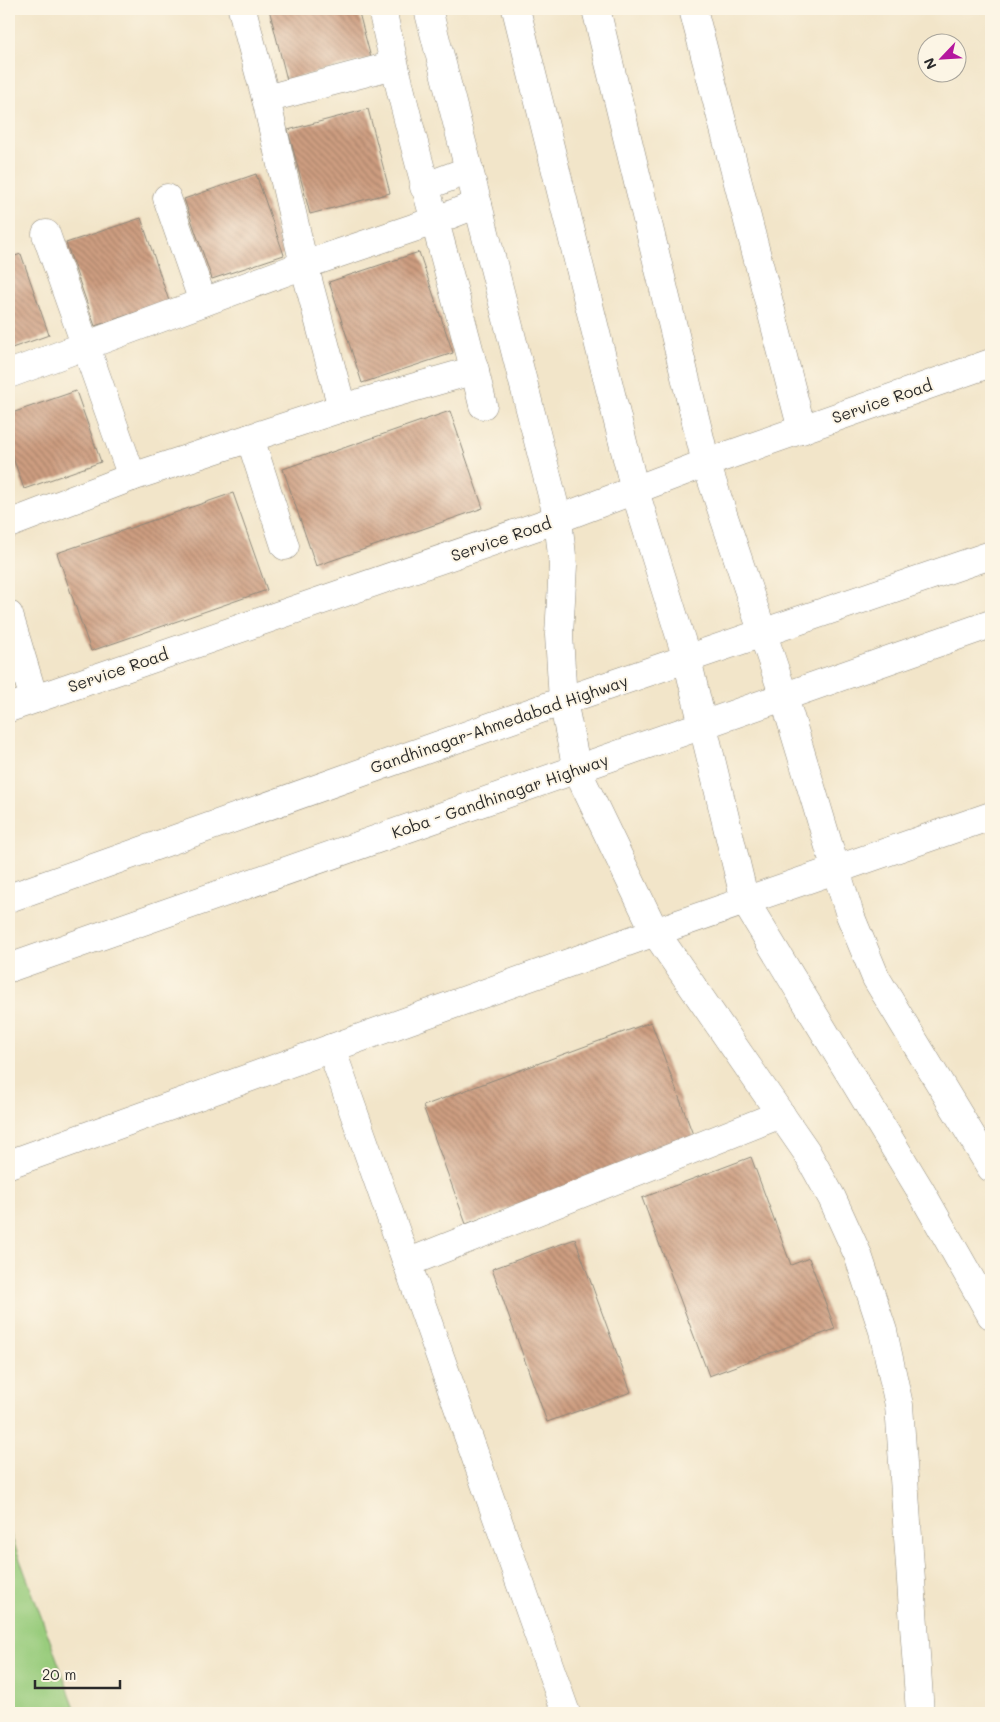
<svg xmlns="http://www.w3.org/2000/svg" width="1000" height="1722" font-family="Mali,sans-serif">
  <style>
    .park { fill: #99cc7d; stroke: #627c54 }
    .building { fill: url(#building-back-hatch) }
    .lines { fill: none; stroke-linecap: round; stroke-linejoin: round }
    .street-casing { stroke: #8e887a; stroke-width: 29 }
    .secondary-casing { stroke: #8e887a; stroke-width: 29 }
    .primary-casing { stroke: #8e887a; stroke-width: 29 }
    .street { stroke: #fff; stroke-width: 28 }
    .secondary { stroke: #fff; stroke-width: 28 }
    .primary { stroke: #fff; stroke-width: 28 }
    .labels { text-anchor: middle; stroke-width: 4; stroke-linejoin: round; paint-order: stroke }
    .street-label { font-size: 16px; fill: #2b2b2b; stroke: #fcf5e5 }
  </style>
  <defs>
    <pattern id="building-back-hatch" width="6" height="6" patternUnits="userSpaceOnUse" patternTransform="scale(1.25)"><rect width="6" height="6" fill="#cd9d80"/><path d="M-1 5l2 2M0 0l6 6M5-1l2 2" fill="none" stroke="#a78069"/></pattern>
  </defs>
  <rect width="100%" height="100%" fill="#fcf5e5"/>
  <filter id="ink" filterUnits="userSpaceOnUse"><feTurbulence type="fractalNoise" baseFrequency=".02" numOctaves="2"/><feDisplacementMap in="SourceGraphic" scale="10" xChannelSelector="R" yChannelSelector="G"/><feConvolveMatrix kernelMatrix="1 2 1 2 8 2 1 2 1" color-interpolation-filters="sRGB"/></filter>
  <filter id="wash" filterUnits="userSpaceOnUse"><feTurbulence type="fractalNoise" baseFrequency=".0096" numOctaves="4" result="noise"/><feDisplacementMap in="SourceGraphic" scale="20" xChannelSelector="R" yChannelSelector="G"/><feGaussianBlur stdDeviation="1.12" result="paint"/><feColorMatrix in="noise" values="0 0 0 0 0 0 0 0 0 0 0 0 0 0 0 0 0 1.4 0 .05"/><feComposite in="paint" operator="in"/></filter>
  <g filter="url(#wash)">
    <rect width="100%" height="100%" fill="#f2e5c9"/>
    <path class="park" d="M 9,1530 L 77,1713 L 9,1713 Z"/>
    <g id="blocks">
      <g class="building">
        <path d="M 269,9 L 358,9 L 371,58 L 287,80 Z"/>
        <path d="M 368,109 L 390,193 L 310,214 L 288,130 Z"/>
        <path d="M 256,174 L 284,255 L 212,279 L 184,199 Z"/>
        <path d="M 141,218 L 169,301 L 95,326 L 66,243 Z"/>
        <path d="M 419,252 L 453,353 L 362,383 L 329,282 Z"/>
        <path d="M 21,254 L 49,335 L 9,349 L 9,258 Z"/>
        <path d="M 76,391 L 101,462 L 24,489 L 9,446 L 9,414 Z"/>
        <path d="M 450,411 L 483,508 L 316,566 L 283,469 Z"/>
        <path d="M 233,493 L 267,590 L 91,651 L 57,553 Z"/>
        <path d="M 651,1022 L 695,1140 L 466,1224 L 423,1106 Z"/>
        <path d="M 751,1157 L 791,1265 L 809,1258 L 835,1329 L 709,1376 L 642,1198 Z"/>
        <path d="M 575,1239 L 631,1392 L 547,1422 L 492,1269 Z"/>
      </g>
    </g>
  </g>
  <g filter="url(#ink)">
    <use href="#blocks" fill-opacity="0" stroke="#8e887a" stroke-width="1"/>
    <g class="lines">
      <g class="street-casing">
        <g id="street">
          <path d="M 242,9 L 266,99 L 304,265 L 342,408"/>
          <path d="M 382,9 C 410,142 451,272 483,405"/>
          <path d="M 266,99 L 394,65"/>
          <path d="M 424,187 L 469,170"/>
          <path d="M 167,198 L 203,302"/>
          <path d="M 46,234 L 132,477"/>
          <path d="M 9,374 L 304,265 L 434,221 L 478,204"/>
          <path d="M 250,438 L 285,546"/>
          <path d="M 9,524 L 132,477 L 250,438 L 342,408 L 475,370"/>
          <path d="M 9,615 L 34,699"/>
          <path d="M 836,870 L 850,915 L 876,978 L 991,1168"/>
          <path d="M 745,901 L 919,1188 L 991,1315"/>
          <path d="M 655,932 L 806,1151 L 832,1198 L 858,1255 L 883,1331 L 899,1405 L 920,1713"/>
          <path d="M 331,1048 L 566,1713"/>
          <path d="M 407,1263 L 781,1114"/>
        </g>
      </g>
      <g class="secondary-casing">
        <g id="secondary">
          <path d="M 428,9 L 558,519 L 563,565 L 559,635 L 563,701 L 577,770 L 655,932"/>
          <path d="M 516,9 L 635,491 L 687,659 L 745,901"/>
          <path d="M 596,9 L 706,463 L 784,697 L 836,870"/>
          <path d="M 693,9 L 802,430"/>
          <path d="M 9,708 L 558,519 L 706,463 L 991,363"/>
          <path d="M 9,1164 L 655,932 L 991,816"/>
        </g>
      </g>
      <g class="primary-casing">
        <g id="primary">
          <path d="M 9,898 L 563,701 L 991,555"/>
          <path d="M 9,968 L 991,624"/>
        </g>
      </g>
      <use href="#street" class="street"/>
      <use href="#secondary" class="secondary"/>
      <use href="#primary" class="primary"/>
    </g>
  </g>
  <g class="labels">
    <g class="street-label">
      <text transform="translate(882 401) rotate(-19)" y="6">Service Road</text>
      <text transform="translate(501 539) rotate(-19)" y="6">Service Road</text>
      <text transform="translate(118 670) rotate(-19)" y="6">Service Road</text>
      <text transform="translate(499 724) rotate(-19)" y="6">Gandhinagar-Ahmedabad Highway</text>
      <text transform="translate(500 796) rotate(-19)" y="6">Koba - Gandhinagar Highway</text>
    </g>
  </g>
  <rect width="1000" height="1722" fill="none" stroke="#fcf5e5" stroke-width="30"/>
  <g transform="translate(942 58) rotate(245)"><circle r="24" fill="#fcf5e5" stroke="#a8a49b"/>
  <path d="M0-4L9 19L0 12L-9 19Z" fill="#b5179e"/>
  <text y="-8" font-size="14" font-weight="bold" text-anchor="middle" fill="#2b2b2b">N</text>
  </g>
  <path d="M35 1680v8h85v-8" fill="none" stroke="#2b2b2b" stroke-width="2.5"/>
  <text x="42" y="1680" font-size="15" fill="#2b2b2b" stroke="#fcf5e5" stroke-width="4" paint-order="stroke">20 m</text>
</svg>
